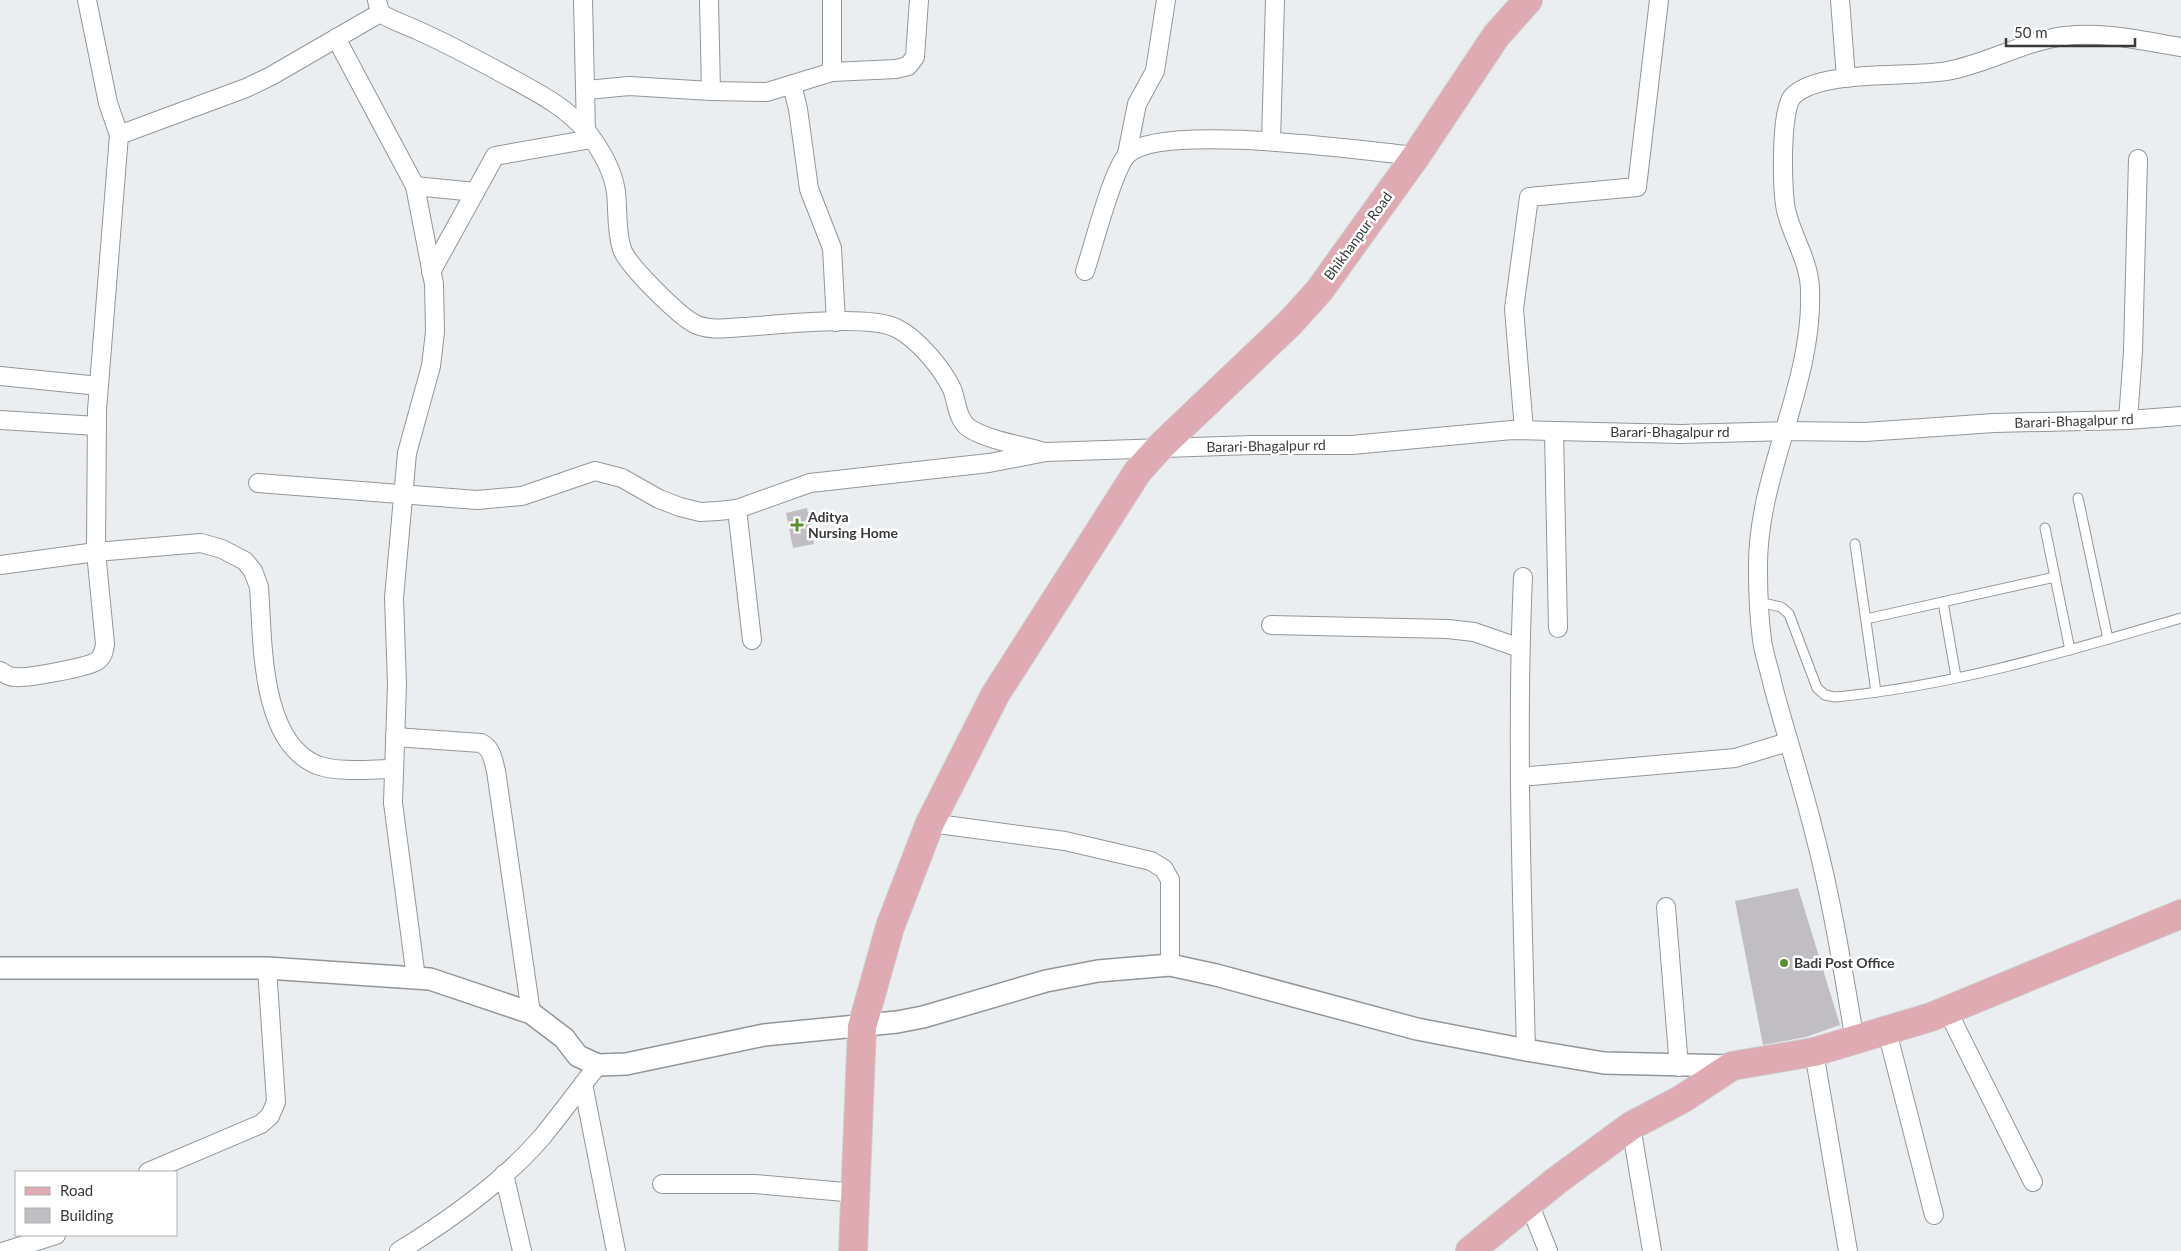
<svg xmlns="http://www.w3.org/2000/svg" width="2181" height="1251" font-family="Lato,sans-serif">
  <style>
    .building { fill: #c0bec2 }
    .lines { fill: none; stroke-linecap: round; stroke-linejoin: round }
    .service-casing { stroke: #939699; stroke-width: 11 }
    .minor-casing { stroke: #939699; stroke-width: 20 }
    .tertiary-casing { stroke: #939699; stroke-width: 24 }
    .primary-casing { stroke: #ccc; stroke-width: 30 }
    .service { stroke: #fff; stroke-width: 9 }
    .minor { stroke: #fff; stroke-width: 18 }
    .tertiary { stroke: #fff; stroke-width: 21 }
    .primary { stroke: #e0aab3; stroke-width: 28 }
    .poi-dot { fill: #5a912d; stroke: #fff; stroke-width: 2 }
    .labels { text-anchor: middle; stroke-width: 5; stroke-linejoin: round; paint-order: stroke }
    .street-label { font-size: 14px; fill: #393a3b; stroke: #fff }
    .poi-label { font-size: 14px; font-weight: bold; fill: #393a3b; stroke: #fff; text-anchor: start }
  </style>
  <rect width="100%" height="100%" fill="#ebeef1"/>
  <g class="building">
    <path d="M 807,508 L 814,544 L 793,548 L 786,513 Z"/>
    <path d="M 1798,888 L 1840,1025 L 1806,1037 L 1763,1045 L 1735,901 Z"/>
  </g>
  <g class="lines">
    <g class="service-casing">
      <g id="service">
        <path d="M 2078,498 L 2108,639"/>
        <path d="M 2045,528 L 2070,650"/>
        <path d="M 1855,544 L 1876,692"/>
        <path d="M 1759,602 L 1781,607 L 1789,614 L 1817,688 L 1825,695 L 1835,697 C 1953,686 2068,651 2181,618"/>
        <path d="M 1943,602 L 1956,677"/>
        <path d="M 1866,619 L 2055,577"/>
      </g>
    </g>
    <g class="minor-casing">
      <g id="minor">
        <path d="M 377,0 L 380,13 C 393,21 406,25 419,31 C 446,43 472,57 498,71 C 530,89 564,104 588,133 C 601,150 613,171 616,192 C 618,211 616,231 622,249 C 627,265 679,316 695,324 C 709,331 728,328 743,327 C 777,325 868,314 896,328 C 917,338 942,368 952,389 C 957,401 957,420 969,428 C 987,440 1020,445 1041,451"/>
        <path d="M 583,0 L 586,132"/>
        <path d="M 709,0 L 711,91"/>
        <path d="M 832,0 L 832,72"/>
        <path d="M 1840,0 L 1846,78"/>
        <path d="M 336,38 L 415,186 L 475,192"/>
        <path d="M 792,85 L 798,109 L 809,189 L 832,248 L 836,322"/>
        <path d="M 587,90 L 629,86 L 711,91 L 767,92 L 832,72 L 896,69 L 908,66 L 915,57 L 919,0"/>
        <path d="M 119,135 L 246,88 L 271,76 L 380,13"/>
        <path d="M 1271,141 L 1275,0"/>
        <path d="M 1127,154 L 1137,104 L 1155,71 L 1166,0"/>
        <path d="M 415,186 L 434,284 L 435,332 L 431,366 L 407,453 L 394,598 L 397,684 L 393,803 L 416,978"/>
        <path d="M 1085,271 C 1093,248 1113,167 1128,154 C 1162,122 1364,151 1416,156"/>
        <path d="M 431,272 L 495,156 L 591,139"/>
        <path d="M 0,376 L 99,386"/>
        <path d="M 0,420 L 97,426"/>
        <path d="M 2128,420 L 2133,352 L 2138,159"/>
        <path d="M 1524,430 L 1514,309 L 1529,197 L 1637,187 L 1659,0"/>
        <path d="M 1554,431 L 1558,628"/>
        <path d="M 258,483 L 477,500 L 522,496 L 595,471 L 622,478 L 659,499 L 680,507 L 700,512 L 718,511 L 737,509 L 810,483 L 989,463 L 1046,452 L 1253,445 L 1352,445 L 1512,430 L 1681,434 L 1785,431 L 1865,432 L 1994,423 L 2128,420 L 2181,416"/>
        <path d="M 737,509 L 752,640"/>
        <path d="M 0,565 L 96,552 L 201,543 L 222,549 L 245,561 L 253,571 L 259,587 C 263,638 259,741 317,765 C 338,773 372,769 394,769"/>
        <path d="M 1523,577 C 1516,734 1522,893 1526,1050"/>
        <path d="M 1271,625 L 1448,629 L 1474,632 L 1520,648"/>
        <path d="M 0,671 C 4,673 9,677 14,677 C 26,679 88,667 97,661 C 103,657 104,651 105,644 L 96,552 L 97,410 L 119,135 L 108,103 L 87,0"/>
        <path d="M 395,737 L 481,743 C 492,748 493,760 496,771 L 531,1013"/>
        <path d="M 1520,777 L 1735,758 L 1788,742"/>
        <path d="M 930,823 L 1065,841 L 1151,861 L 1164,869 L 1170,880 L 1170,965"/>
        <path d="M 1666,907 L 1679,1067"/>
        <path d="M 1947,1010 L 2033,1182"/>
        <path d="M 1887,1031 L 1934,1215"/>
        <path d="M 1855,1041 C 1843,971 1832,900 1814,832 C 1802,783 1786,735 1773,686 C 1770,671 1764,655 1762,640 C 1759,617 1758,593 1758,571 C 1756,474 1814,386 1810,289 C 1809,260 1792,237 1786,210 C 1782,191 1780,108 1793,96 C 1820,69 1909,78 1947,71 C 1987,64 2024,41 2065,36 C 2103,31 2143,41 2181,47"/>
        <path d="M 1814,1052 L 1848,1251"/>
        <path d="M 583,1084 L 616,1251"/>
        <path d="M 1631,1126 L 1652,1251"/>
        <path d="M 148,1172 L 261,1124 L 270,1116 L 276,1102 L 267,968"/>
        <path d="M 504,1174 L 522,1251"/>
        <path d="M 662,1184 L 755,1184 L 856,1193"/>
        <path d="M 1529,1203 L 1548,1251"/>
        <path d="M 5,1251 L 56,1235"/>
        <path d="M 399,1251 C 448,1221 504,1181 542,1137 C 561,1114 579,1089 598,1065"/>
      </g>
    </g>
    <g class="tertiary-casing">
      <path id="tertiary" d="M 0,968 L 267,968 L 430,979 L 531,1013 L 564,1038 L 578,1056 L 598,1065 L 626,1064 L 764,1035 L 897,1022 L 923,1017 L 1046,981 L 1098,971 L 1170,965 L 1216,975 L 1417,1029 L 1526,1050 L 1604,1063 L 1732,1066"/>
    </g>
    <g class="primary-casing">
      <g id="primary">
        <path d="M 853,1251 L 862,1027 L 890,927 L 930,823 L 995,695 L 1138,471 L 1159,448 L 1289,324 L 1319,291 L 1416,156 L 1496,36 L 1528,0"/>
        <path d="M 1470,1251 L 1556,1181 L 1631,1126 L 1682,1099 L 1732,1066 L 1814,1052 L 1931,1017 L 2181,914"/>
      </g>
    </g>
    <use href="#service" class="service"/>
    <use href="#minor" class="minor"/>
    <use href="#tertiary" class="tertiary"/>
    <use href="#primary" class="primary"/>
  </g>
  <g class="poi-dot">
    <path d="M794.5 517.5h5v5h5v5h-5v5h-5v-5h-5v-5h5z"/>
    <circle cx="1784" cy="963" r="5"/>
  </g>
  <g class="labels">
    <g class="street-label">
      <text transform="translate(1358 236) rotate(-54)" y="5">Bhikhanpur Road</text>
      <text transform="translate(2074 421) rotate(-2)" y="5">Barari-Bhagalpur rd</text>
      <text x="1670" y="437">Barari-Bhagalpur rd</text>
      <text transform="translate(1266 446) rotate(-1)" y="5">Barari-Bhagalpur rd</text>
    </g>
    <g class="poi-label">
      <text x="808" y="522">Aditya<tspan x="808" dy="16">Nursing Home</tspan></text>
      <text x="1794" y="968">Badi Post Office</text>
    </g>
  </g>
  <rect x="15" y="1171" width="162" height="65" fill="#ffffff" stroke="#b0b0b1"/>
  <rect x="25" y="1187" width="25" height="8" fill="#e0aab3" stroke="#b0b0b1"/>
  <text x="60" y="1196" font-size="15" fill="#393a3b">Road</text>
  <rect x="25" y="1208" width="25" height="15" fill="#c0bec2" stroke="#b0b0b1"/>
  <text x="60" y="1221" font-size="15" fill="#393a3b">Building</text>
  <path d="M2006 38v8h129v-8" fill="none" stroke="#393a3b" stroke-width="2.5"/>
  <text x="2014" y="38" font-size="15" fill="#393a3b" stroke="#ffffff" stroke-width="4" paint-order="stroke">50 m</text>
</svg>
